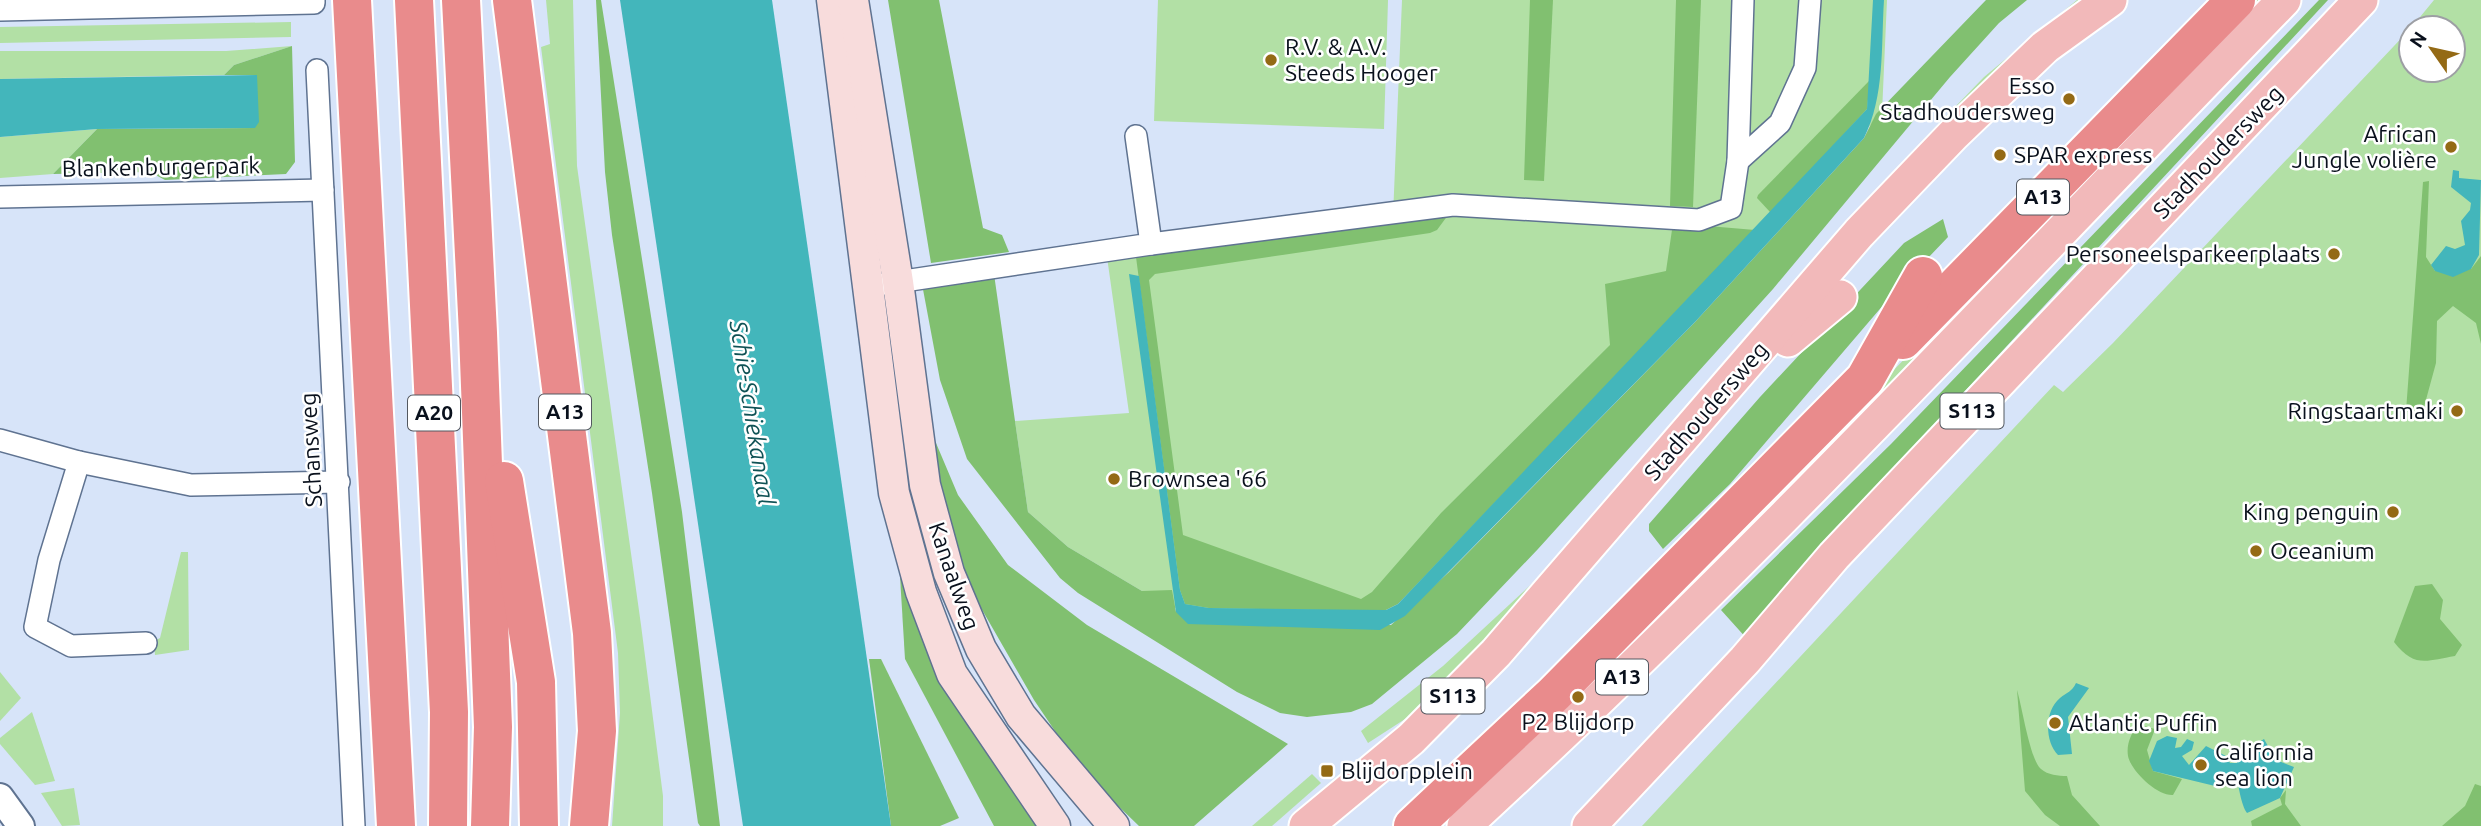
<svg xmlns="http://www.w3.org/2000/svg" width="2481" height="826" font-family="Ubuntu,sans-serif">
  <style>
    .green { fill: #b2e0a5 }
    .forest { fill: #81c070 }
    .water { fill: #43b6bb }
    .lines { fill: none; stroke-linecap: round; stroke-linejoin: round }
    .minor-casing { stroke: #5f7391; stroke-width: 24 }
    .tertiary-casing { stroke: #5f7391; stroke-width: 30 }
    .secondary-casing { stroke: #5f7391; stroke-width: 33 }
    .primary-casing { stroke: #fff; stroke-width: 37 }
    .motorway-casing { stroke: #fff; stroke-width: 42 }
    .minor { stroke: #fff; stroke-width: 21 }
    .tertiary { stroke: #fff; stroke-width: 26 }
    .secondary { stroke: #f8dcdc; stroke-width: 30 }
    .primary { stroke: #f2b9ba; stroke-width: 33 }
    .motorway { stroke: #e98b8c; stroke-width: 38 }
    .poi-dot { fill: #946a15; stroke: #fff; stroke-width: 2.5 }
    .labels { text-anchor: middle; stroke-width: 5; stroke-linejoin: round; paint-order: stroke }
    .shield { fill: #fff; stroke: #535860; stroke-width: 2 }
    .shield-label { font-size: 21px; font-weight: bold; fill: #09101c }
    .poi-label { font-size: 23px; fill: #09101c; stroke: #fff; text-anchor: start }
    .street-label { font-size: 23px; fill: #09101c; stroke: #fff }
    .water-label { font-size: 24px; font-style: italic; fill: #0f5255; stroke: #fff }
  </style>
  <rect width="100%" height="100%" fill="#d7e4f9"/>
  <g class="green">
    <path d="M 546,0 L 573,0 L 577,166 L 641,625 L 663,796 L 663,826 L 612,826 L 620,713 L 618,653 L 541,47 L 550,44 Z"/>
    <path d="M 1158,0 L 1388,0 L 1384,129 L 1154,121 Z"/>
    <path d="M 1402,0 L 1887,0 L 1882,113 L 1426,585 L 1331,623 L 1157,606 L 1142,591 L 1068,547 L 1028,512 L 1015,421 L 1129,413 L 1107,257 L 1393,216 Z"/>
    <path d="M 2077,0 L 2086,0 L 1576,550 L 1419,710 L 1368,743 L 1361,731 L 1443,666 L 1536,580 L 1926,137 L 1984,77 Z"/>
    <path d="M 2255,0 L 2268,0 L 1763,512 L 1759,508 Z"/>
    <path d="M 2434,0 L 2481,0 L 2481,826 L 1642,826 L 2054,385 L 2063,392 L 2113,343 L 2411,28 L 2411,70 L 2453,70 L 2453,28 L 2411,28 Z"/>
    <path d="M 291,22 L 291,37 L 0,43 L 0,27 Z"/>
    <path d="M 292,46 L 234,65 L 224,75 L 0,79 L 0,51 L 226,51 Z"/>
    <path d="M 97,129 L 53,174 L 0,178 L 0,137 Z"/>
    <path d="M 181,552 L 188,552 L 189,650 L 155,655 L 154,641 L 160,638 Z"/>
    <path d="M 0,672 L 21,698 L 0,721 Z"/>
    <path d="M 32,712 L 55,781 L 35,785 L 0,744 L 0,738 Z"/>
    <path d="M 1312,774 L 1321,783 L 1272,826 L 1252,826 Z"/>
    <path d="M 74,788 L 80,825 L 62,826 L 41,793 Z"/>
  </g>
  <g class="forest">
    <path d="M 596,0 L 601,0 L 682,512 L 720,826 L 700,826 L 698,823 L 652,493 L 612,235 L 605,172 Z"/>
    <path d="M 888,0 L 939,0 L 983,228 L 1002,235 L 1009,252 L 931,263 Z"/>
    <path d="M 1530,0 L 1553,0 L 1544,181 L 1524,180 Z"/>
    <path d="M 1676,0 L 1701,0 L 1693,207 L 1670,206 Z"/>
    <path d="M 1986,0 L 2027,0 L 1999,23 L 1950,77 L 1773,289 L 1538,549 L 1457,634 L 1372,704 L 1351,712 L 1307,717 L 1280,713 L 1237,692 L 1078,593 L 1060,578 L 967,459 L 940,380 L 922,284 L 994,274 L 1028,512 L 1068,547 L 1142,591 L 1172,590 L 1176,612 L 1391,625 L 1449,572 L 1695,322 L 1864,138 L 1876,114 Z"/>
    <path d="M 2319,0 L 2328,0 L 1800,569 L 1748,640 L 1721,610 L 1891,444 Z"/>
    <path d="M 292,46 L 295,162 L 286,174 L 165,180 L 150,172 L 53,174 L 97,129 L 255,128 L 257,75 L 224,75 L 234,65 Z"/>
    <path d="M 1870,80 L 1867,109 L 1771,213 L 1757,198 L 1758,195 Z"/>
    <path d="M 2429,181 L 2426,257 L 2435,271 L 2471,269 L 2481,256 L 2481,344 L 2476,323 L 2453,306 L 2437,321 L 2436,363 L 2421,418 L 2406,411 L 2423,182 Z"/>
    <path d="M 1451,211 L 1437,230 L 1430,233 L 1155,274 L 1149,280 L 1183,535 L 1361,599 L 1372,592 L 1441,513 L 1610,345 L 1605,284 L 1666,271 L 1673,223 L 1755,230 L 1398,604 L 1386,610 L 1372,611 L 1209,608 L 1185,604 L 1180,590 L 1136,257 Z"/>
    <path d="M 1943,219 L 1948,237 L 1885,303 L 1730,484 L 1663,549 L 1649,531 L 1649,524 L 1760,397 L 1904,243 Z"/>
    <path d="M 936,443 L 958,495 L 1008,565 L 1087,625 L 1288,744 L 1194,826 L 1139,826 L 1082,771 L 1034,700 L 973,594 L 931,470 Z"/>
    <path d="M 898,543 L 1044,826 L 994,826 L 905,659 Z"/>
    <path d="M 2432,584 L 2443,600 L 2440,619 L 2462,645 L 2455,656 C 2426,661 2414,668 2394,642 L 2415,586 Z"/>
    <path d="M 869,659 L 881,659 L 959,818 L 940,826 L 891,826 Z"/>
    <path d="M 2017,690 C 2022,706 2030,760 2041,769 C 2048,775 2058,776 2067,776 L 2072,795 L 2100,826 L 2060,826 L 2045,815 L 2025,791 Z"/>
    <path d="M 2137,724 L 2155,729 L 2147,750 L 2153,771 L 2182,779 L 2173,795 C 2157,796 2131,771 2128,756 C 2126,743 2132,734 2137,724 Z"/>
    <path d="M 2475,784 L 2481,786 L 2481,826 L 2442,826 L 2465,806 Z"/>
    <path d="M 2286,790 L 2285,804 L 2301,826 L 2252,826 L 2251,821 L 2282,805 L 2280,798 Z"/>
  </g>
  <g class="water">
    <path d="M 620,0 L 772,0 L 891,826 L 743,826 Z"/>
    <path d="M 1873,0 L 1884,0 C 1881,47 1885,96 1864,138 L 1695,322 L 1405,616 L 1380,630 L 1188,624 L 1176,612 L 1129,274 L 1139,276 L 1180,590 L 1185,604 L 1209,608 L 1386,610 L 1398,604 L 1867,109 Z"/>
    <path d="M 257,75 L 259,122 L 255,128 L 97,129 L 0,137 L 0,79 Z"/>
    <path d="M 2453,170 L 2459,171 L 2459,178 L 2481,180 L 2479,255 L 2471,269 L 2453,277 L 2435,271 L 2431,265 L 2446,246 L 2455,249 L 2465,245 L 2461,221 L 2470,210 L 2471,203 L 2451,187 Z"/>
    <path d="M 2076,683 L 2089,688 L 2068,717 L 2072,754 L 2058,755 C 2045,742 2044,711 2060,698 C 2067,692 2072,692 2076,683 Z"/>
    <path d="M 2167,736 L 2177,738 L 2175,748 L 2181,747 L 2187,739 L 2194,742 L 2192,750 L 2182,756 L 2189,765 L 2206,746 L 2226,756 L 2230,763 L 2237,763 L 2240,754 L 2264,739 L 2269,748 L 2279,754 L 2276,760 L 2294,767 L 2280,798 L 2247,813 C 2241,805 2238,783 2236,773 L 2230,773 L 2227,781 L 2215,786 L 2153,771 L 2149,761 L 2157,741 Z"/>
  </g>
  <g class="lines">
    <g class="minor-casing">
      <g id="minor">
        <path d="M 0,10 L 314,3 L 314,0"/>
        <path d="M 317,70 L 354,826"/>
        <path d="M 1738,161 L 1780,123 L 1805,68 L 1810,0"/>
        <path d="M 0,197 L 323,190"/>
        <path d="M 1151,244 L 1453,205 L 1699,220 L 1731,208 L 1738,161 L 1743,0"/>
        <path d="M 884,284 L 1151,244 L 1136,136"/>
        <path d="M 0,440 L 79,462 L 191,485 L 339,482"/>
        <path d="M 79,462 L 49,560 L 35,627 L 71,646 L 146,643"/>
      </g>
    </g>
    <g class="tertiary-casing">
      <path id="tertiary" d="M 0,797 L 21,826"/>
    </g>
    <g class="secondary-casing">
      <g id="secondary">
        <path d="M 832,0 L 894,493 L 921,592 L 952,674 L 1055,826"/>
        <path d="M 853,0 L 898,282 L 925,485 L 949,573 L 981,649 L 1021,716 L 1114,826"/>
      </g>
    </g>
    <g class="primary-casing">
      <g id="primary">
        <path d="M 1788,340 L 1840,297"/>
        <path d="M 1306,826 L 1411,739 L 1496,653 L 1859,233 L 1953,135 L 2045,47 L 2110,0"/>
        <path d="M 1464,826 C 1750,564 2014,278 2284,0"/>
        <path d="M 1589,826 L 1745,660 L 1834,556 L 2361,0"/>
      </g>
    </g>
    <g class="motorway-casing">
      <g id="motorway">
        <path d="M 352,0 L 396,826"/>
        <path d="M 414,0 L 449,712 L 448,826"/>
        <path d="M 461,0 L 478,333 L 493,727 L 490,826"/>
        <path d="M 512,0 L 592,633 L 597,731 L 589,826"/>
        <path d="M 1903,340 L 2236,0"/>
        <path d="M 504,481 L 536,682 L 539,826"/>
        <path d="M 1413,826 L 1554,694 L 1865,379 L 1923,276"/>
      </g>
    </g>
    <use href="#minor" class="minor"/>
    <use href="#tertiary" class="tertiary"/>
    <use href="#secondary" class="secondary"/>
    <use href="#primary" class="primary"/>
    <use href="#motorway" class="motorway"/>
  </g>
  <g class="poi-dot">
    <circle cx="1271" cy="60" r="7"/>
    <circle cx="2069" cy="99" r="7"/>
    <circle cx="2451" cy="147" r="7"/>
    <circle cx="2000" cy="155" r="7"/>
    <circle cx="2334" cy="254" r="7"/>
    <circle cx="2457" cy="411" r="7"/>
    <circle cx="1114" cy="479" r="7"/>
    <circle cx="2393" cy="512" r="7"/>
    <circle cx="2256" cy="551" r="7"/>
    <circle cx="1578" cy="697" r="7"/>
    <circle cx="2055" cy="723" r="7"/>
    <circle cx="2201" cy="765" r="7"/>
    <rect x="1320" y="764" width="14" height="14" rx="3.5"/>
  </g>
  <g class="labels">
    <g class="shield">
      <rect x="2017" y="179.5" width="52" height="35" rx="5"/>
      <rect x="1940.5" y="393.5" width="63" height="35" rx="5"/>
      <rect x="539" y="394.5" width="52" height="35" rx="5"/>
      <rect x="408" y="395.5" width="52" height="35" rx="5"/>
      <rect x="1596" y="659.5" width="52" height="35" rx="5"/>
      <rect x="1421.5" y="678.5" width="63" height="35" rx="5"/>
    </g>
    <g class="shield-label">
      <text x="2043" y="204">A13</text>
      <text x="1972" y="418">S113</text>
      <text x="565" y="419">A13</text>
      <text x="434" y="420">A20</text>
      <text x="1622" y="684">A13</text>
      <text x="1453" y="703">S113</text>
    </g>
    <g class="poi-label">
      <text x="1285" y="55">R.V. &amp; A.V.<tspan x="1285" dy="26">Steeds Hooger</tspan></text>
      <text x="2055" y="94" text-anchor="end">Esso<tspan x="2055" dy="26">Stadhoudersweg</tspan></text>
      <text x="2437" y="142" text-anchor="end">African<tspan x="2437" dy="26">Jungle volière</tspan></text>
      <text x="2014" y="163">SPAR express</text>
      <text x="2320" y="262" text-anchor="end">Personeelsparkeerplaats</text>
      <text x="2443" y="419" text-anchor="end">Ringstaartmaki</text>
      <text x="1128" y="487">Brownsea '66</text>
      <text x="2379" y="520" text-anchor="end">King penguin</text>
      <text x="2270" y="559">Oceanium</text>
      <text x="1578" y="730" text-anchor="middle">P2 Blijdorp</text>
      <text x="2069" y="731">Atlantic Puffin</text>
      <text x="2215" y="760">California<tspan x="2215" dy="26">sea lion</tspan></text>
      <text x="1341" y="779">Blijdorpplein</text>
    </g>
    <g class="street-label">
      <text transform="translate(2218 152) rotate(-46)" y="8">Stadhoudersweg</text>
      <text transform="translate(161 167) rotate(-1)" y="8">Blankenburgerpark</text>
      <text transform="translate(1706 411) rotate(-49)" y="8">Stadhoudersweg</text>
      <text transform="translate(311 450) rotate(-93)" y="8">Schansweg</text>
      <text transform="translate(954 576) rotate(71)" y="8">Kanaalweg</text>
    </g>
    <g class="water-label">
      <text transform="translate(752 413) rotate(81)" y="8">Schie-Schiekanaal</text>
    </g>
  </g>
  <g transform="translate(2432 49) rotate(304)"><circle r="33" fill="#ffffff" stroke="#9d9fa4" stroke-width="2"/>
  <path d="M0-5L12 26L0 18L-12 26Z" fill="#946a15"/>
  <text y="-10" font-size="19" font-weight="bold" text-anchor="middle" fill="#09101c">N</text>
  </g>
</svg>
